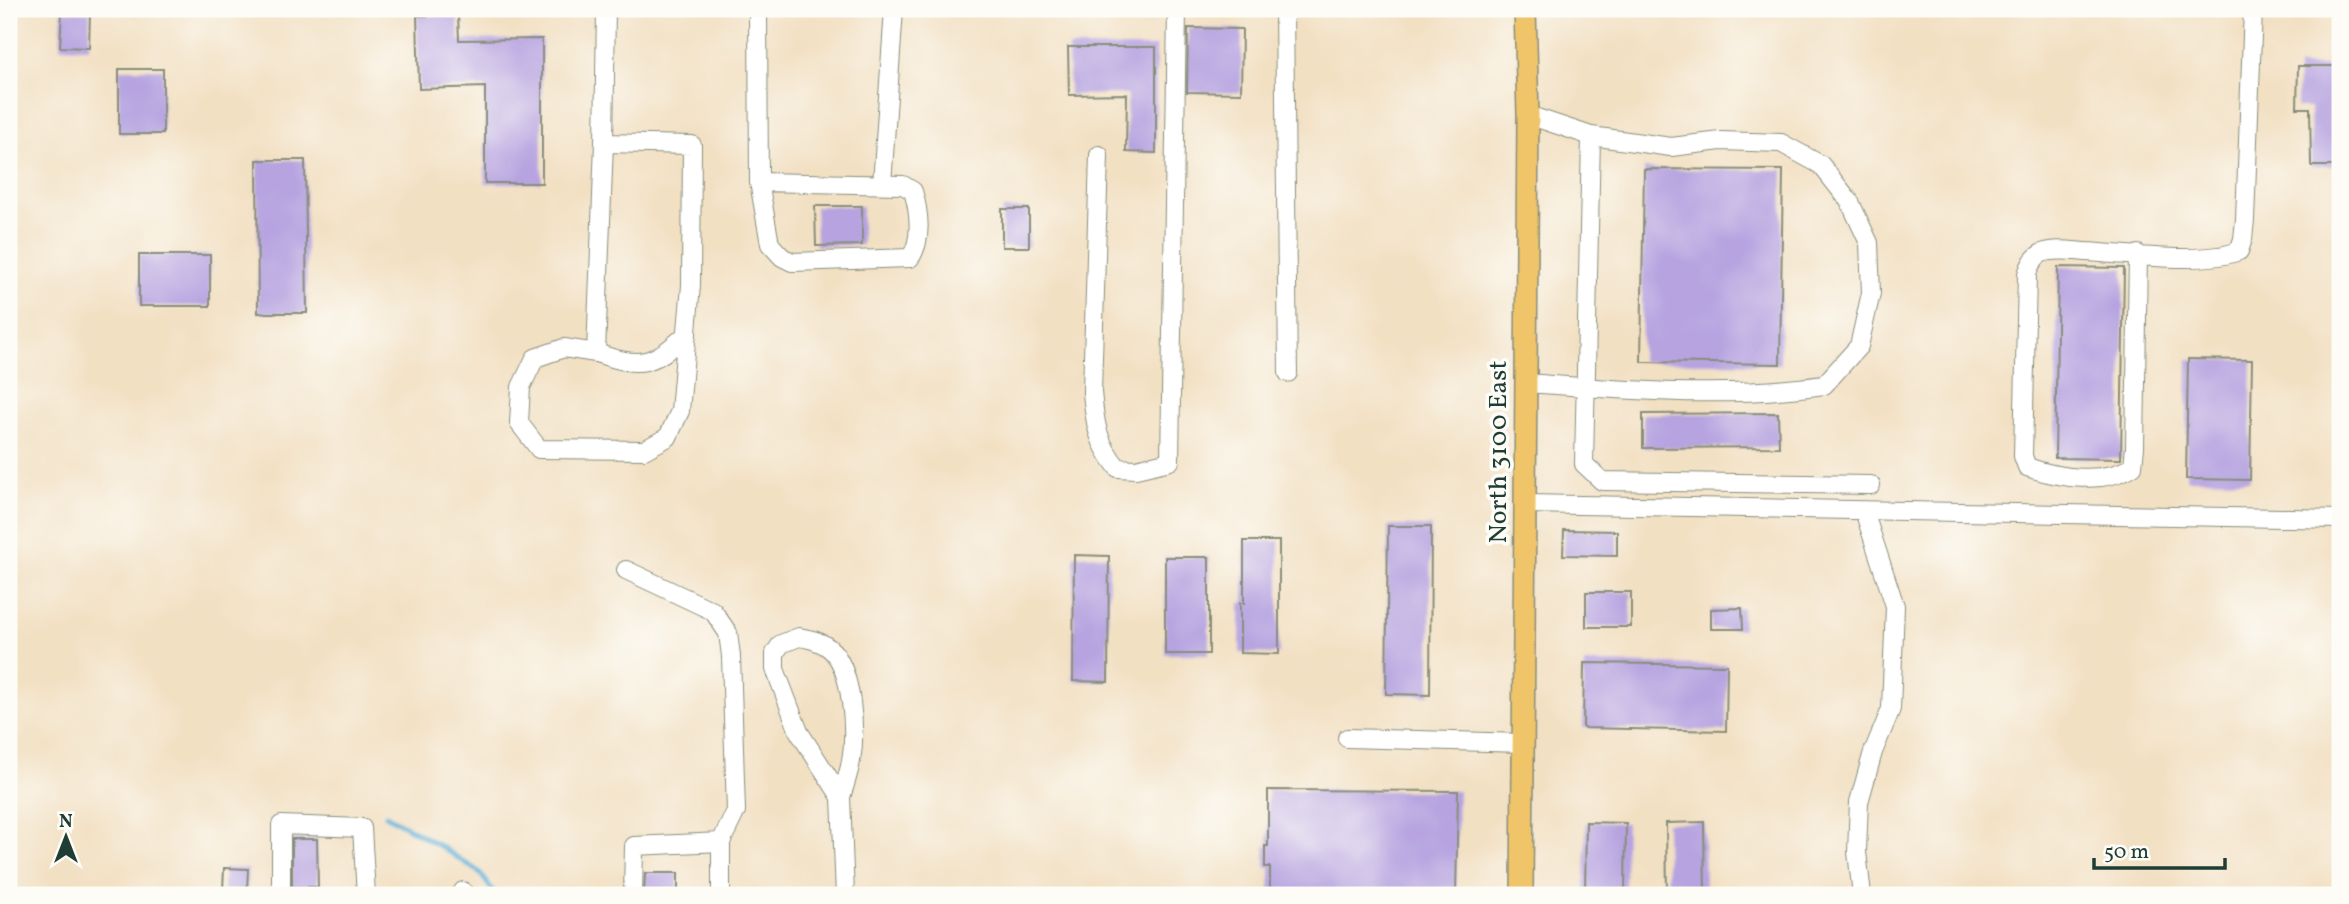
<svg xmlns="http://www.w3.org/2000/svg" width="2349" height="904" font-family="Vollkorn,serif">
  <style>
    .lines { fill: none; stroke-linecap: round; stroke-linejoin: round }
    .stream { stroke: #5aafd6; stroke-width: 5 }
    .building { fill: #b6a3e0 }
    .minor-casing { stroke: #888e7c; stroke-width: 20 }
    .major-casing { stroke: #888e7c; stroke-width: 24 }
    .minor { stroke: #fff; stroke-width: 18 }
    .major { stroke: #f0c469; stroke-width: 21 }
    .labels { text-anchor: middle; stroke-width: 7; stroke-linejoin: round; paint-order: stroke }
    .street-label { font-size: 26px; fill: #1f3d34; stroke: #fdfcf7 }
  </style>
  <rect width="100%" height="100%" fill="#fdfcf7"/>
  <filter id="ink" filterUnits="userSpaceOnUse"><feTurbulence type="fractalNoise" baseFrequency=".0143" numOctaves="2"/><feDisplacementMap in="SourceGraphic" scale="14" xChannelSelector="R" yChannelSelector="G"/><feConvolveMatrix kernelMatrix="1 2 1 2 8 2 1 2 1" color-interpolation-filters="sRGB"/></filter>
  <filter id="wash" filterUnits="userSpaceOnUse"><feTurbulence type="fractalNoise" baseFrequency=".00686" numOctaves="4" result="noise"/><feDisplacementMap in="SourceGraphic" scale="28" xChannelSelector="R" yChannelSelector="G"/><feGaussianBlur stdDeviation="1.57" result="paint"/><feColorMatrix in="noise" values="0 0 0 0 0 0 0 0 0 0 0 0 0 0 0 0 0 1.4 0 .05"/><feComposite in="paint" operator="in"/></filter>
  <g filter="url(#wash)">
    <rect width="100%" height="100%" fill="#f2e0c3"/>
    <g class="lines">
      <path class="stream" d="M 386,815 L 443,848 L 479,872 L 496,895"/>
    </g>
    <g id="blocks">
      <g class="building">
        <path d="M 62,11 L 90,12 L 89,48 L 60,47 Z"/>
        <path d="M 458,15 L 459,40 L 542,39 L 542,183 L 485,183 L 485,87 L 419,89 L 417,16 Z"/>
        <path d="M 1188,28 L 1242,29 L 1241,93 L 1187,92 Z"/>
        <path d="M 1068,47 L 1156,47 L 1156,153 L 1126,152 L 1127,94 L 1069,95 Z"/>
        <path d="M 2298,66 L 2340,66 L 2340,166 L 2311,166 L 2310,108 L 2297,108 Z"/>
        <rect x="119" y="69" width="44" height="65"/>
        <path d="M 257,160 L 305,160 L 307,313 L 258,313 Z"/>
        <path d="M 1644,169 L 1783,170 L 1780,364 L 1641,362 Z"/>
        <path d="M 815,206 L 862,206 L 862,245 L 816,246 Z"/>
        <rect x="1002" y="209" width="27" height="38"/>
        <rect x="139" y="255" width="71" height="51"/>
        <path d="M 2058,267 L 2124,268 L 2121,459 L 2055,458 Z"/>
        <path d="M 2188,359 L 2252,360 L 2250,480 L 2186,479 Z"/>
        <path d="M 1778,413 L 1779,447 L 1643,448 L 1643,414 Z"/>
        <path d="M 1388,526 L 1431,526 L 1430,695 L 1386,694 Z"/>
        <path d="M 1564,530 L 1617,531 L 1617,556 L 1563,555 Z"/>
        <path d="M 1244,541 L 1279,541 L 1279,654 L 1240,653 L 1240,603 L 1244,603 Z"/>
        <path d="M 1074,555 L 1109,556 L 1108,682 L 1073,681 Z"/>
        <rect x="1165" y="557" width="44" height="97"/>
        <rect x="1586" y="592" width="45" height="35"/>
        <path d="M 1742,608 L 1743,629 L 1711,629 L 1711,609 Z"/>
        <path d="M 1584,663 L 1727,665 L 1726,731 L 1583,728 Z"/>
        <path d="M 1268,790 L 1458,791 L 1456,895 L 1270,895 L 1270,867 L 1265,867 L 1265,846 L 1268,846 Z"/>
        <path d="M 1586,822 L 1626,823 L 1625,895 L 1585,895 Z"/>
        <path d="M 1704,822 L 1705,895 L 1667,895 L 1666,823 Z"/>
        <path d="M 292,839 L 317,839 L 318,887 L 292,887 Z"/>
        <path d="M 224,868 L 248,869 L 247,891 L 223,890 Z"/>
        <path d="M 645,873 L 678,873 L 678,895 L 644,895 Z"/>
      </g>
    </g>
  </g>
  <g filter="url(#ink)">
    <use href="#blocks" fill-opacity="0" stroke="#888e7c" stroke-width="2"/>
    <g class="lines">
      <g class="minor-casing">
        <g id="minor">
          <path d="M 758,9 L 759,182"/>
          <path d="M 1284,9 L 1288,373"/>
          <path d="M 1591,136 L 1584,464 L 1602,481 L 1871,485"/>
          <path d="M 604,143 L 692,145 L 691,285 L 680,411 L 668,437 L 644,450 L 539,449 L 519,423 L 521,387 L 535,358 L 564,348 L 596,353 L 604,143 L 606,9"/>
          <path d="M 1099,155 L 1092,392 C 1095,424 1097,442 1118,468 L 1136,469 L 1170,461 L 1177,9"/>
          <path d="M 759,182 L 903,185 L 913,191 C 919,211 923,241 910,258 L 792,262 L 782,257 L 770,244 Z"/>
          <path d="M 882,184 L 894,9"/>
          <path d="M 2138,254 L 2135,447 L 2133,466 C 2104,485 2059,478 2027,467 L 2023,456 L 2027,274 C 2030,265 2033,258 2042,253 C 2055,248 2073,251 2086,252 C 2126,254 2203,265 2239,251 L 2243,239 L 2245,220 L 2253,9"/>
          <path d="M 596,353 C 642,368 651,366 687,334"/>
          <path d="M 1526,383 C 1625,390 1726,399 1824,385 L 1859,346 L 1871,293 L 1869,243 L 1850,202 L 1821,165 L 1781,143 L 1721,141 L 1671,147 L 1591,136 L 1528,115"/>
          <path d="M 1525,504 L 2340,519"/>
          <path d="M 626,570 L 713,611 L 728,633 L 731,656 L 736,811 L 721,842 L 634,846 L 633,895"/>
          <path d="M 799,637 C 810,639 820,641 829,648 C 853,667 856,733 851,761 C 849,773 845,785 841,797 L 799,732 L 775,669 L 775,653 L 781,644 Z"/>
          <path d="M 1347,738 L 1523,743"/>
          <path d="M 841,797 L 845,895"/>
          <path d="M 463,891 L 463,895"/>
          <path d="M 281,895 L 281,825 L 362,828 L 366,895"/>
          <path d="M 721,895 L 721,842"/>
          <path d="M 1862,895 L 1857,852 L 1859,802 L 1873,752 L 1891,709 L 1895,606 L 1864,511"/>
        </g>
      </g>
      <g class="major-casing">
        <path id="major" d="M 1522,895 L 1528,115 L 1525,9"/>
      </g>
      <use href="#minor" class="minor"/>
      <use href="#major" class="major"/>
    </g>
  </g>
  <g class="labels">
    <g class="street-label">
      <text transform="translate(1497 452) rotate(-90)" y="9">North 3100 East</text>
    </g>
  </g>
  <rect width="2349" height="904" fill="none" stroke="#fdfcf7" stroke-width="35"/>
  <g transform="translate(66 837)" stroke="#fdfcf7" stroke-width="5" paint-order="stroke">
  <path d="M0-5L12 26L0 18L-12 26Z" fill="#1f3d34"/>
  <text y="-10" font-size="19" font-weight="bold" text-anchor="middle" fill="#1f3d34">N</text>
  </g>
  <path d="M2094 858v10h131v-10" fill="none" stroke="#1f3d34" stroke-width="3.5"/>
  <text x="2104" y="858" font-size="21" fill="#1f3d34" stroke="#fdfcf7" stroke-width="5" paint-order="stroke">50 m</text>
</svg>
